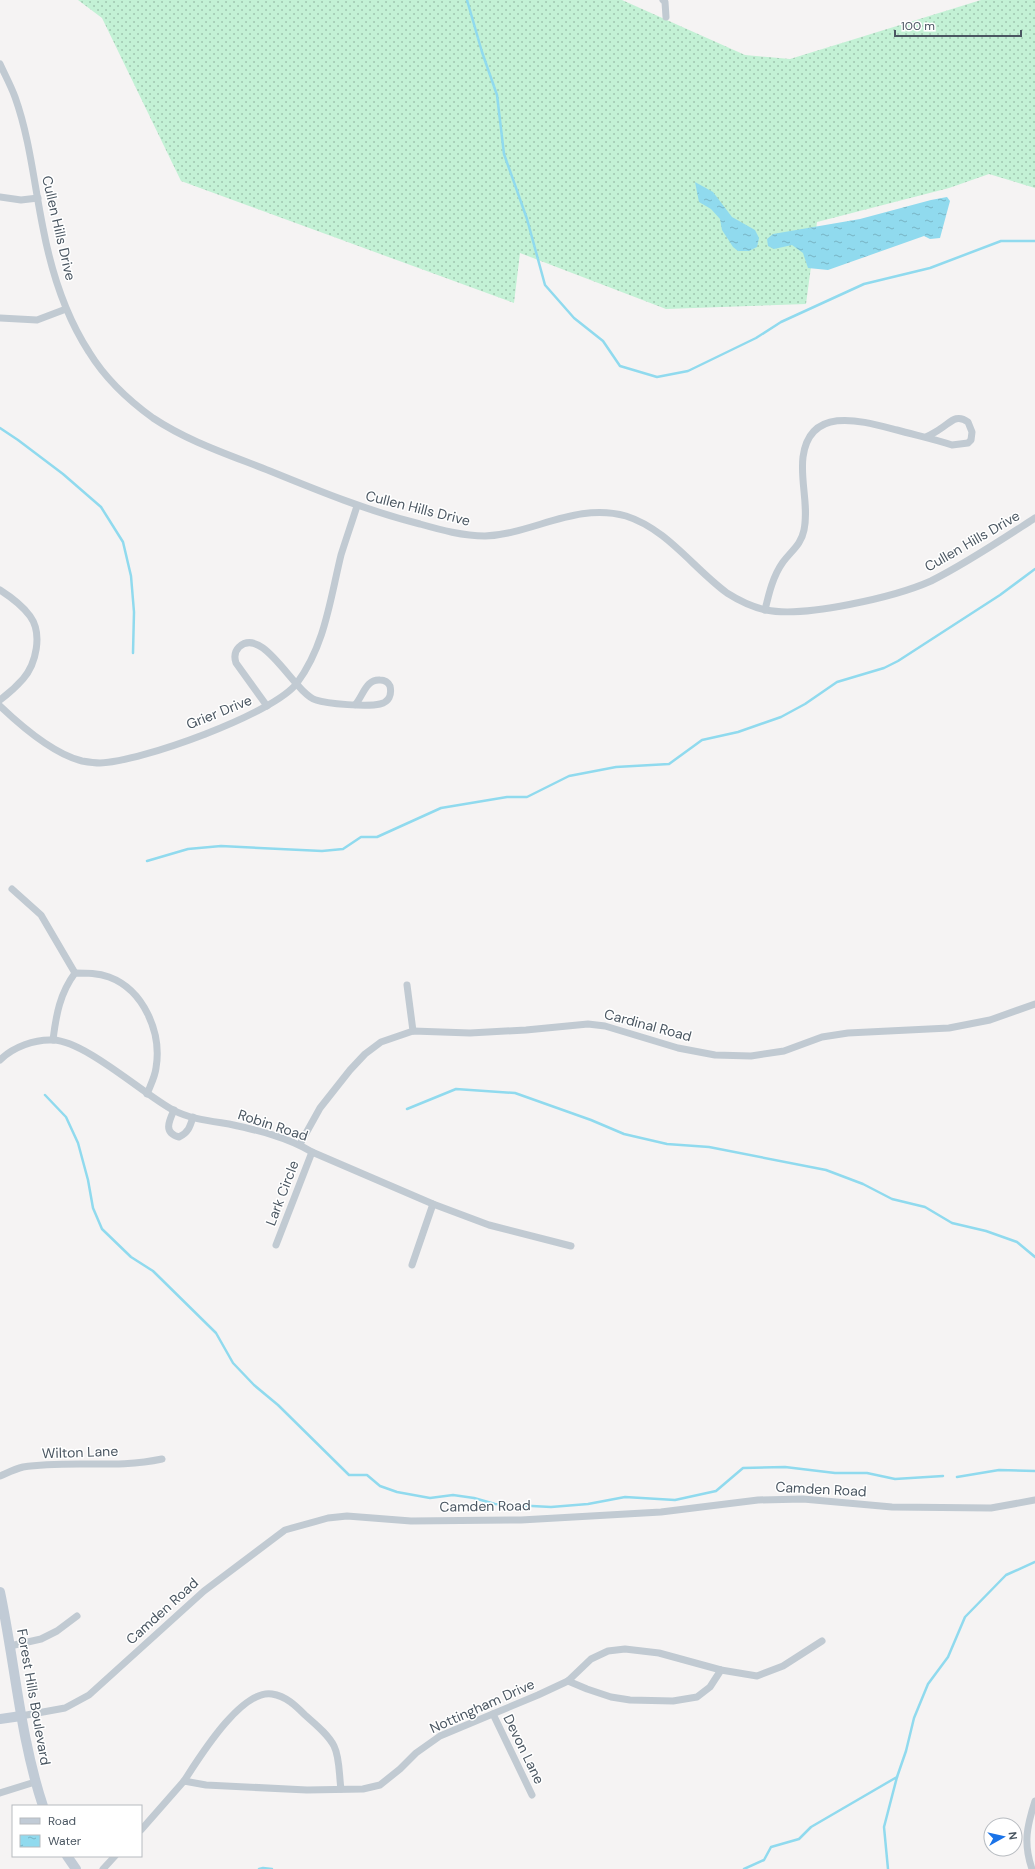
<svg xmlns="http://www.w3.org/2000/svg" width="1035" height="1869" font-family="'DM Sans',sans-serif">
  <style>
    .grass { fill: url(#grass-dots) }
    .water { fill: url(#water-ripples) }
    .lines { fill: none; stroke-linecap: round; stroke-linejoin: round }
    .stream { stroke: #90daee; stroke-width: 2.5 }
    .street { stroke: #c1cad2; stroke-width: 7 }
    .secondary { stroke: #c1cbd6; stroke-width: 10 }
    .labels { text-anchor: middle; stroke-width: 3; stroke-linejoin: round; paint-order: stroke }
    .street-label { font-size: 14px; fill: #4a5661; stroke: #fff }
  </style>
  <defs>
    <pattern id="grass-dots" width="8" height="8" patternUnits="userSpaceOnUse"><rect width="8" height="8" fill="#c3f1d5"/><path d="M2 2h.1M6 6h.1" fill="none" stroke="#a0c6b0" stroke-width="1.8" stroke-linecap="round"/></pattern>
    <pattern id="water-ripples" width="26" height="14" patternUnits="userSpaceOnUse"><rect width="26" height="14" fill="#90daee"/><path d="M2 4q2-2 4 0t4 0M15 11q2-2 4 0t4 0" fill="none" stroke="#78b4c4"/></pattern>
  </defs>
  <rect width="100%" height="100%" fill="#f5f3f3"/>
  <path class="grass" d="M 78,0 L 622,0 L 745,55 L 790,59 L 981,0 L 1035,0 L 1035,188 L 989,174 L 949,188 L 817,222 L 806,304 L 666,309 L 520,253 L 514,303 L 181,181 L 102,18 Z"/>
  <g class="water">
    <path d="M 695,182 L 713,192 L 732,217 L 755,230 L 759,238 L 757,247 L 749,251 L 738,251 L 733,247 L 722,230 L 720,219 L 711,209 L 699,202 Z"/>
    <path d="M 947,197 L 950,201 L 940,238 L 930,239 L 924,236 L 828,270 L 808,268 L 803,253 L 792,245 L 774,249 L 768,246 L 767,239 L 773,234 L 860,219 L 931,200 Z"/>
  </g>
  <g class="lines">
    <g class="stream">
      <path d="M 467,0 L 482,52 L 497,95 L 504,154 L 527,219 L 545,285 L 574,318 L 603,341 L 620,366 L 657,377 L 688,371 L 756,338 L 781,322 L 864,284 L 930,268 L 1001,241 L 1035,241"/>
      <path d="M 0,428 L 18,440 L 63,474 L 101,507 L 123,542 L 131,576 L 134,612 L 133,653"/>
      <path d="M 147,861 L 188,849 L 221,846 L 322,851 L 343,849 L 361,837 L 377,837 L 441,808 L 507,797 L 527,797 L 569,776 L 616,767 L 669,764 L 702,740 L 738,732 L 781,717 L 805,704 L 837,682 L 884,668 L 898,661 L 1000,595 L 1035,569"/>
      <path d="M 45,1095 L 66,1117 L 78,1143 L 88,1180 L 93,1208 L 102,1229 L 131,1257 L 153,1271 L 216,1333 L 233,1363 L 254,1385 L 278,1405 L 349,1475 L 367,1475 L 380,1486 L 397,1492 L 430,1498 L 453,1495 L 474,1498 L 495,1504 L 551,1507 L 588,1504 L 625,1497 L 675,1500 L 716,1491 L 743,1468 L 785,1467 L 835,1473 L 867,1473 L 895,1479 L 943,1476"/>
      <path d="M 407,1109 L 456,1089 L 515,1093 L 591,1120 L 624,1134 L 667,1144 L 709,1147 L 826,1170 L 863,1184 L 892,1199 L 925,1207 L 952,1223 L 986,1231 L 1017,1242 L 1035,1257"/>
      <path d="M 957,1477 L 999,1470 L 1035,1471"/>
      <path d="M 259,1869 L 263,1868 L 272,1869"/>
      <path d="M 744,1869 L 764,1860 L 771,1847 L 799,1839 L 811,1827 L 897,1777 L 906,1751 L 914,1718 L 928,1684 L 948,1657 L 965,1617 L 1006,1575 L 1035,1562"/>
      <path d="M 888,1869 L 884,1827 L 897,1777"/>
    </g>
    <g class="street">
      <path d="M 663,0 L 665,2 L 666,17"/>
      <path d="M 0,64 C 5,75 11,86 15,97 C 30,139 34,184 43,228 C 51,270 65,315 89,352 C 105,378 128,400 153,418 C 189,442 230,455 270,471 C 319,491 368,511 420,524 C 441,530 463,536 485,536 C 533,534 576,502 626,516 C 667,529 693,568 727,593 C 738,600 752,607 766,610 C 804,618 895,597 931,581 C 967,563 1001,540 1035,518"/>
      <path d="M 0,197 L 21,200 L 38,198"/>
      <path d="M 0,318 L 37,320 L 66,309"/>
      <path d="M 0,590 C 11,597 22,605 30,616 C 43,634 36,664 23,679 C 16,687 8,694 0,700"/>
      <path d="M 765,610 C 769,593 773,576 783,562 C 792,550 801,545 804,530 C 809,506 800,481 803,457 C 810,405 862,421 897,430 C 915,435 934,439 952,445 L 968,443 L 971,440 L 972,432 L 968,422 C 956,413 950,423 940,429 C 936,432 930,435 926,437"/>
      <path d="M 0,706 C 21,726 53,754 82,761 C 88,762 95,763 100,763 C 140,762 274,714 297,683 C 325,645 330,600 341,555 C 346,539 352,522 357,506"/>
      <path d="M 267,706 L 236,663 C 234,657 234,652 239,647 C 263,625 294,693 316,700 C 327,704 368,707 380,704 C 389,702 392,695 390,686 C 388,682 385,680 380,680 C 366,679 363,696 355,705"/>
      <path d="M 12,889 L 41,915 L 75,973"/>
      <path d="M 407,985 L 413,1031"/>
      <path d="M 53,1040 C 56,1015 60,993 75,973 C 87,973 98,973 109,977 C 144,990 162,1033 156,1068 C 155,1077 150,1086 147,1094"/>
      <path d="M 0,1060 C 13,1047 35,1039 53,1040 C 85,1041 142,1093 173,1110 C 190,1119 210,1121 229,1124 C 257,1130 287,1137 312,1152 L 433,1204 L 489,1225 L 571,1246"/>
      <path d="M 174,1110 C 169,1121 163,1133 179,1137 C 188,1133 190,1127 193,1117"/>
      <path d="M 300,1144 L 320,1108 L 350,1070 L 365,1054 L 381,1042 L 413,1031 L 470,1033 L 526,1030 L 588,1024 L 605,1026 L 678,1048 L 715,1055 L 751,1056 L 784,1051 L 822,1037 L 848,1033 L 949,1028 L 990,1020 L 1035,1004"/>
      <path d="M 276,1245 L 312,1152"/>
      <path d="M 412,1265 L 433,1204"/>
      <path d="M 0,1476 C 7,1473 15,1469 23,1467 C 69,1460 116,1469 162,1459"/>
      <path d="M 10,1646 L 41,1639 L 57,1631 L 77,1616"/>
      <path d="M 568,1681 L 587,1689 L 611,1697 L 630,1700 L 673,1701 L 697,1697 L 710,1687 L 721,1670"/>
      <path d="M 493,1714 L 532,1795"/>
      <path d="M 21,1716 L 65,1708 L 89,1695 L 204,1591 L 285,1530 L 328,1518 L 347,1516 L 411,1521 L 521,1520 L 661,1512 L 758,1500 L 803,1499 L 892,1507 L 991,1508 L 1035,1500"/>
      <path d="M 184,1781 C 199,1758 241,1689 272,1694 C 286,1696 296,1706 305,1715 C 315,1724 328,1734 334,1746 C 340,1758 339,1776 341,1789"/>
      <path d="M 0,1793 L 35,1782"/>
      <path d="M 141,1830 L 184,1781 L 206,1785 L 307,1790 L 363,1789 L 380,1785 L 400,1769 L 416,1753 L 440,1736 L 538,1695 L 568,1681 L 591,1659 L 608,1651 L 625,1649 L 659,1653 L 721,1670 L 757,1676 L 783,1666 L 822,1641"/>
      <path d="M 103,1869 L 115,1856"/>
      <path d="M 1032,1869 C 1023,1843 1027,1826 1035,1801"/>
    </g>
    <g class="secondary">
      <path d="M 0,1592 C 15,1663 20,1737 43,1806"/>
      <path d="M 0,1719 L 21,1716"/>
      <path d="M 67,1856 L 76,1869"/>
    </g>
  </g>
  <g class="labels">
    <g class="street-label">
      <text transform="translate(59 228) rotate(77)" y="5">Cullen Hills Drive</text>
      <text transform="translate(418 508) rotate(14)" y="5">Cullen Hills Drive</text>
      <text transform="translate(972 541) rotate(-30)" y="5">Cullen Hills Drive</text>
      <text transform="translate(219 712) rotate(-22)" y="5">Grier Drive</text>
      <text transform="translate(648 1025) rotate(15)" y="5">Cardinal Road</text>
      <text transform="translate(273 1125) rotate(18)" y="5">Robin Road</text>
      <text transform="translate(282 1193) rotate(-69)" y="5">Lark Circle</text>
      <text transform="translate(80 1452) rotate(-2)" y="5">Wilton Lane</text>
      <text transform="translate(821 1489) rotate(3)" y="5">Camden Road</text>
      <text transform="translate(485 1506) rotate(-1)" y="5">Camden Road</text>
      <text transform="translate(162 1611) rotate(-42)" y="5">Camden Road</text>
      <text transform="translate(34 1697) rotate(80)" y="5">Forest Hills Boulevard</text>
      <text transform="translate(482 1706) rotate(-24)" y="5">Nottingham Drive</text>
      <text transform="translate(524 1749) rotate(64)" y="5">Devon Lane</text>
    </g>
  </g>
  <rect x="12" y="1805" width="130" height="52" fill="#ffffff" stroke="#b7bbc0"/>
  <rect x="20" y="1818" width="20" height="6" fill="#c1cbd6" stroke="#b7bbc0"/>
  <text x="48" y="1825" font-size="12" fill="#4a5661">Road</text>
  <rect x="20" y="1835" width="20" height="12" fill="url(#water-ripples)" stroke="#b7bbc0"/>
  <text x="48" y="1845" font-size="12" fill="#4a5661">Water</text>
  <g transform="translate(1003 1837) rotate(82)"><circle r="19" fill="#ffffff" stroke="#b7bbc0"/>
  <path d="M0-3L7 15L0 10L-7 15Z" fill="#1a73e8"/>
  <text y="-6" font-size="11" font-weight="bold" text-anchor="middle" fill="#4a5661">N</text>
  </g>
  <path d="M895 30v6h126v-6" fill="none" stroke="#4a5661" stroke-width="2"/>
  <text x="901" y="30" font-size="12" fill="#4a5661" stroke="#ffffff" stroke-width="3" paint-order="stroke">100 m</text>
</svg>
